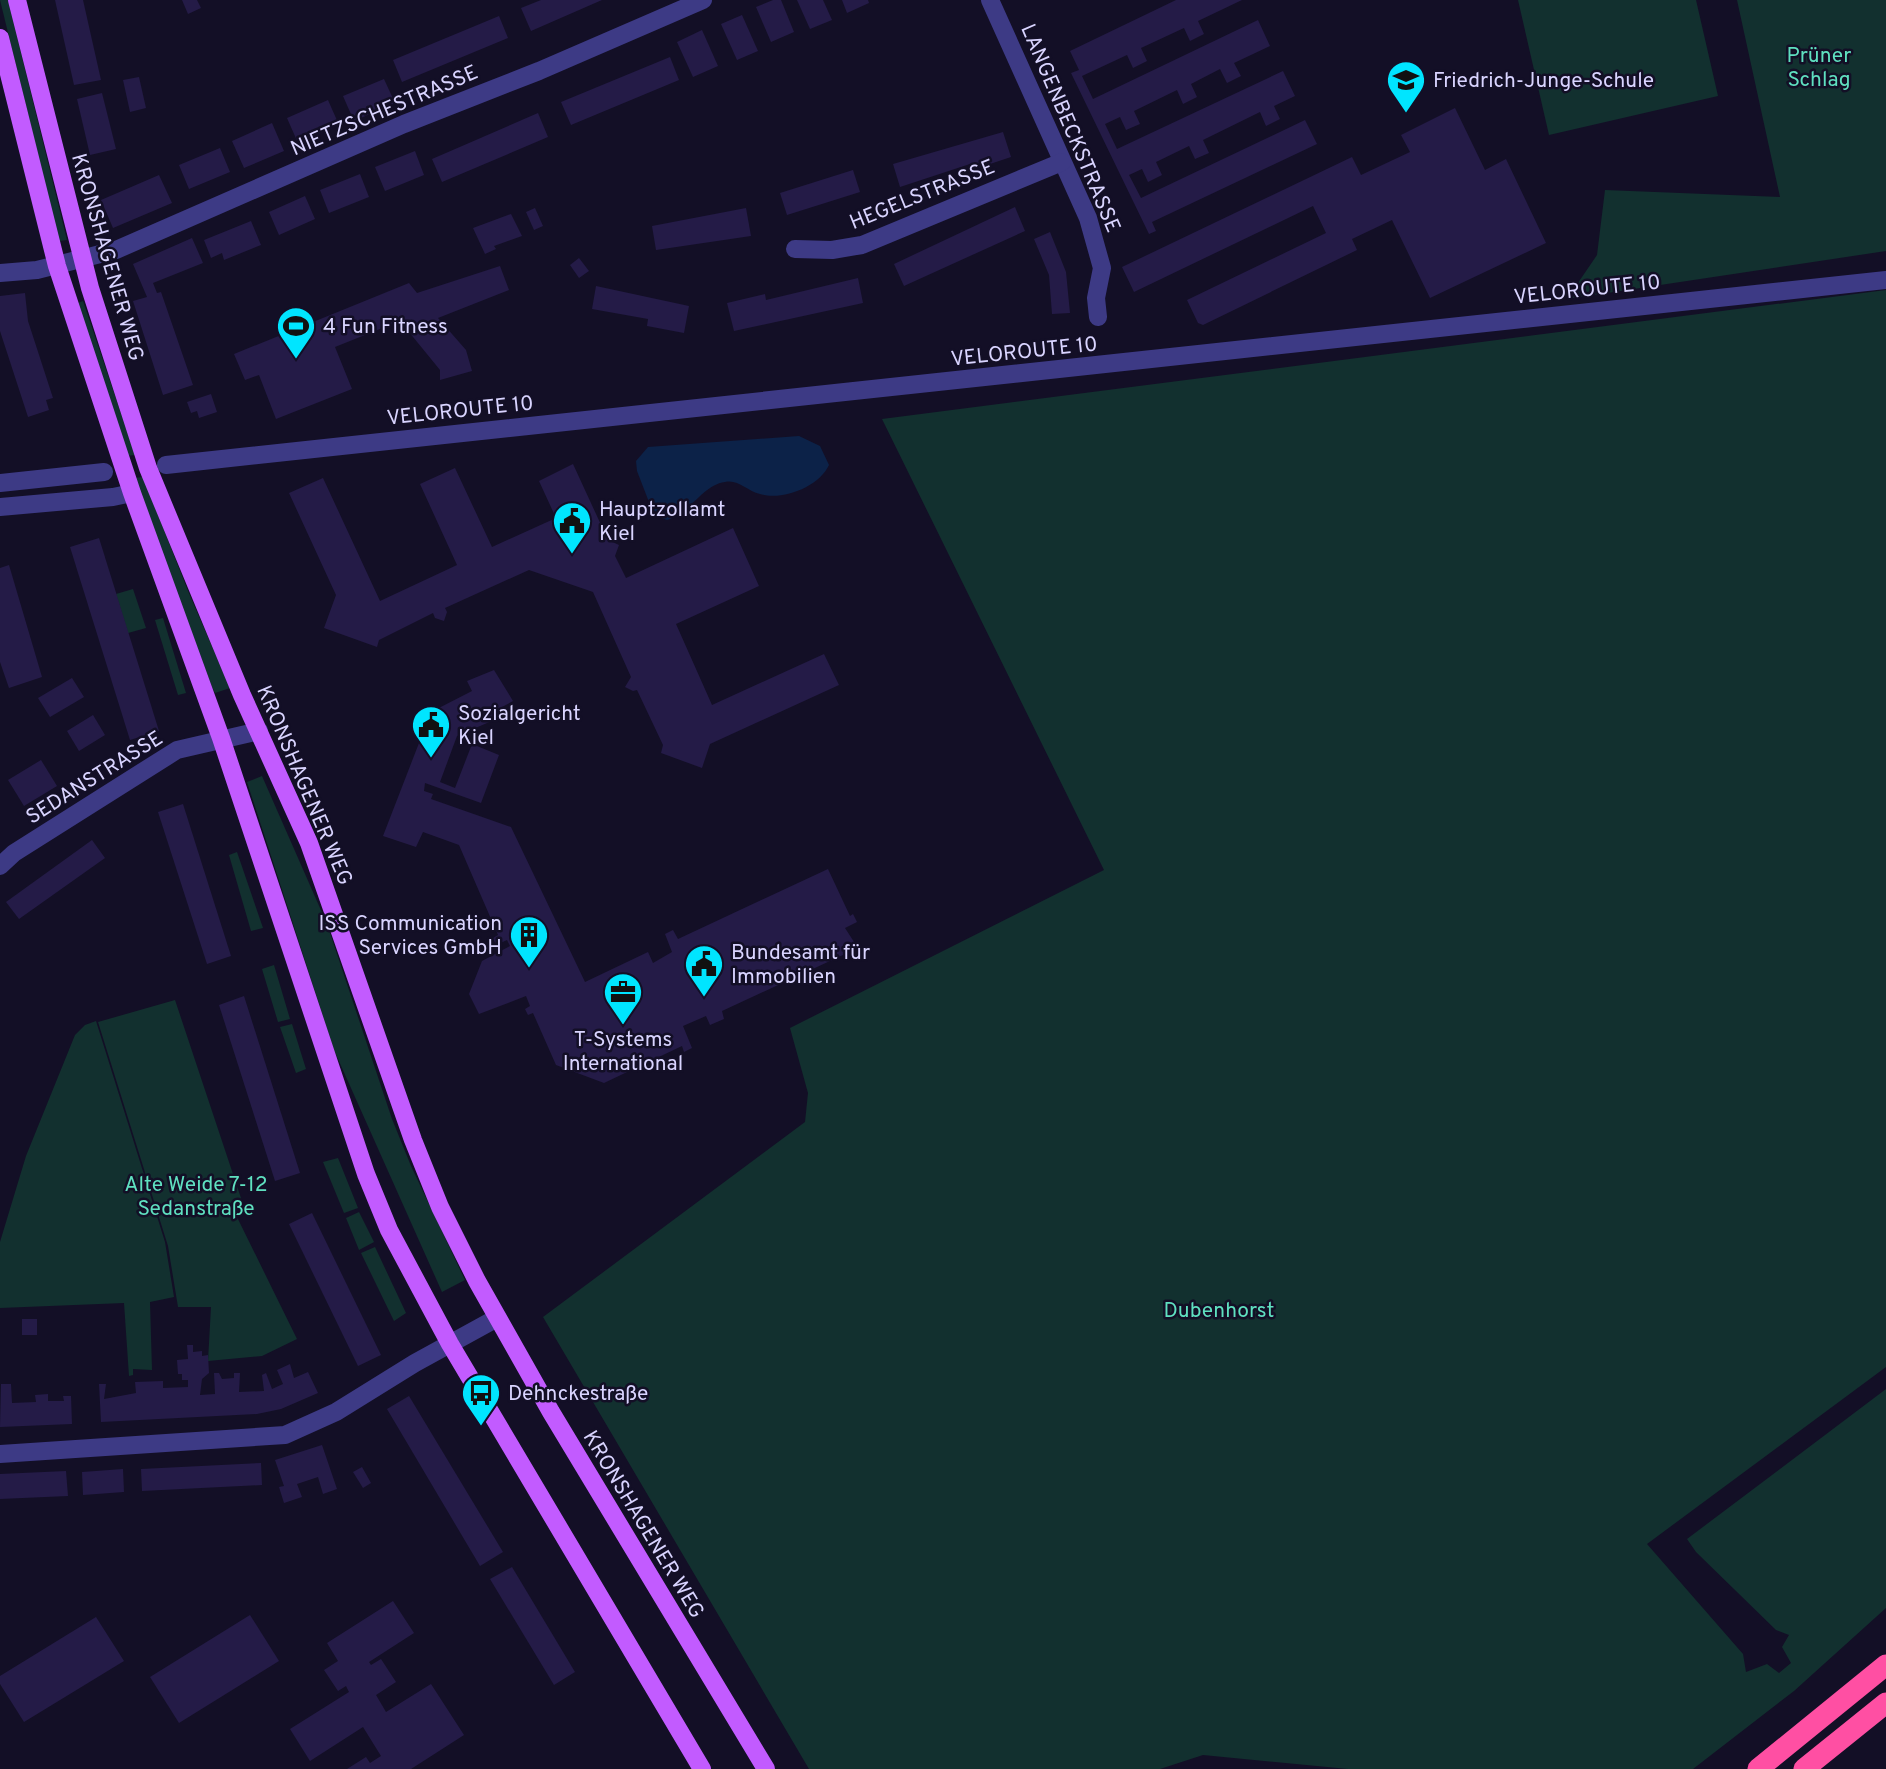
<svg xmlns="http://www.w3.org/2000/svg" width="1886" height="1769" font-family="Overpass,sans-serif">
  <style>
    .green { fill: #12302f }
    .water { fill: #0c2248 }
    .building { fill: #241b47 }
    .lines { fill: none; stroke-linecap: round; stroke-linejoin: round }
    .minor { stroke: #3d3a85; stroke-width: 18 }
    .major { stroke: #c25bff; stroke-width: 18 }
    .highway { stroke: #ff4fa3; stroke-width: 21 }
    .labels { text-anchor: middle; stroke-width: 5; stroke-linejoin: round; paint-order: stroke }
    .park-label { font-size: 21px; fill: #5fe0c0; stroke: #130f26 }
    .poi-label { font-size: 21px; fill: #d9d4ff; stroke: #130f26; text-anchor: start }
    .street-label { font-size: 21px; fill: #d9d4ff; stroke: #130f26 }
  </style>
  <rect width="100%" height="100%" fill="#130f26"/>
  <g class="green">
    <path d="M 0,0 L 8,0 L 67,240 L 59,241 Z"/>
    <path d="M 1518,0 L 1696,0 L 1718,96 L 1549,135 Z"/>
    <path d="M 1737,0 L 1886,0 L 1886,251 L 1567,299 L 1597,255 L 1605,190 L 1780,197 Z"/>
    <path d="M 1886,290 L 1886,1367 L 1647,1544 L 1743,1654 L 1746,1672 L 1767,1664 L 1779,1673 L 1791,1663 L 1782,1647 L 1789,1635 L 1776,1630 L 1696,1552 L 1687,1539 L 1886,1389 L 1886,1608 L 1794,1691 L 1693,1769 L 1348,1769 L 1203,1755 L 1160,1769 L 809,1769 L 543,1317 L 805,1122 L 808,1093 L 790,1028 L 1104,870 L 882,419 Z"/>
    <path d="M 83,301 L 135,455 L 126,456 L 78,303 Z"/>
    <path d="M 143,477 L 188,591 L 230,688 L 215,693 L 212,687 L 134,478 Z"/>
    <path d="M 133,589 L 146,628 L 128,633 L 116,594 Z"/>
    <path d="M 163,618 L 186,693 L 178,695 L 155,620 Z"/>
    <path d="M 262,776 L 327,924 L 392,1119 L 411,1166 L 465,1280 L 442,1292 L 334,1050 L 247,782 Z"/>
    <path d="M 237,852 L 263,928 L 251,931 L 229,855 Z"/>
    <path d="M 274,965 L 290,1019 L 278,1022 L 262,969 Z"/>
    <path d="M 175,1000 L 245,1210 L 236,1215 L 297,1339 L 262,1356 L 208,1361 L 211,1307 L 178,1307 L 168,1246 L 98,1022 Z"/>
    <path d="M 96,1021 L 165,1242 L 174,1297 L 150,1302 L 152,1370 L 133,1369 L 133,1375 L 129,1376 L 124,1303 L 0,1308 L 0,1242 L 26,1156 L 75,1035 L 85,1025 Z"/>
    <path d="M 292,1024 L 306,1069 L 296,1073 L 280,1027 Z"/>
    <path d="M 338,1158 L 358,1208 L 344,1213 L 323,1162 Z"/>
    <path d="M 359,1212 L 374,1242 L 359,1250 L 346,1218 Z"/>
    <path d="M 375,1247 L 406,1313 L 394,1321 L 361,1253 Z"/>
  </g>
  <path class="water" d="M 799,436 L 820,446 L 829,465 C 819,487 782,501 760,494 C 747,491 738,479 725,482 C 702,485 690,514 667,520 L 654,515 L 637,471 L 636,461 L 648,447 Z"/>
  <g class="building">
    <path d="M 55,0 L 83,0 L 101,80 L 74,85 Z"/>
    <path d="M 182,0 L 197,0 L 201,8 L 188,14 Z"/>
    <path d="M 541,0 L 602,0 L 531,31 L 521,8 Z"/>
    <path d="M 773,0 L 781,0 L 794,32 L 771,42 L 756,7 Z"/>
    <path d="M 797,0 L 823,0 L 832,20 L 810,29 Z"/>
    <path d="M 842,0 L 868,0 L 869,3 L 847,13 Z"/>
    <path d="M 1176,0 L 1242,0 L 1198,21 L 1204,34 L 1190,41 L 1184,28 L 1141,48 L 1147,61 L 1133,68 L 1127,55 L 1082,76 L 1093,99 L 1258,20 L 1270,46 L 1234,63 L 1241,76 L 1227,83 L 1220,69 L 1191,84 L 1197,97 L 1183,104 L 1177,90 L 1134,111 L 1140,124 L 1126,130 L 1120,117 L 1105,124 L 1117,149 L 1283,71 L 1295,96 L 1274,106 L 1280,119 L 1266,126 L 1260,112 L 1203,140 L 1209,153 L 1195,159 L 1189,146 L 1156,162 L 1162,175 L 1148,182 L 1142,169 L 1129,175 L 1141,198 L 1305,120 L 1317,144 L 1152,222 L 1156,231 L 1149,234 L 1071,73 L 1079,70 L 1070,51 Z"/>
    <path d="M 742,15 L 758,51 L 737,60 L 721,24 Z"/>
    <path d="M 499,16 L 508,38 L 402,82 L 393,60 Z"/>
    <path d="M 702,30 L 718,66 L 693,77 L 677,42 Z"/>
    <path d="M 670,57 L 679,80 L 571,125 L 561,102 Z"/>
    <path d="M 139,77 L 146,108 L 130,112 L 123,80 Z"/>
    <path d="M 384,79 L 395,103 L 354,121 L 343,96 Z"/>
    <path d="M 102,93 L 116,149 L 90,155 L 77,99 Z"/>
    <path d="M 328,100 L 339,125 L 298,143 L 287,118 Z"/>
    <path d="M 1455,108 L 1485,170 L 1506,159 L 1546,243 L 1430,298 L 1392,220 L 1352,239 L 1357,250 L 1203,325 L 1198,323 L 1187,300 L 1326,233 L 1313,206 L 1134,292 L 1122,267 L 1352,157 L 1361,175 L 1410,152 L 1401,135 Z"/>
    <path d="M 538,113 L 548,137 L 442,182 L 432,159 Z"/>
    <path d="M 272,123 L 284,151 L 244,168 L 232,141 Z"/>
    <path d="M 1003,132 L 1011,157 L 975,169 L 973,163 L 900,187 L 893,164 Z"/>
    <path d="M 220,148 L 230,172 L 189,189 L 179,165 Z"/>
    <path d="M 415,151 L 424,175 L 385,191 L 375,167 Z"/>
    <path d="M 853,170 L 860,192 L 787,215 L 780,193 Z"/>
    <path d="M 360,174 L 369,197 L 329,213 L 320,190 Z"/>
    <path d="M 159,175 L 172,203 L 113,228 L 101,200 Z"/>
    <path d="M 305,196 L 315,219 L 279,235 L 269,212 Z"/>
    <path d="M 1015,207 L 1025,231 L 904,286 L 894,264 Z"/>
    <path d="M 535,208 L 543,226 L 534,230 L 526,212 Z"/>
    <path d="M 746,208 L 751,236 L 656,250 L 652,226 Z"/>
    <path d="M 511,214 L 522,236 L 494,246 L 496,249 L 485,254 L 473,228 Z"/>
    <path d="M 251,221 L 261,245 L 224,260 L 222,253 L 211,258 L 204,240 Z"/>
    <path d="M 1050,232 L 1066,272 L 1070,313 L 1052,314 L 1049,275 L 1034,239 Z"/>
    <path d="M 192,238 L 203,263 L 153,283 L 157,293 L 161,292 L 193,385 L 163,395 L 133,301 L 147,297 L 133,264 Z"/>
    <path d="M 579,258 L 589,271 L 579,278 L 570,265 Z"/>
    <path d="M 500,266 L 509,290 L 438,318 L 466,350 L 472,371 L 440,380 L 440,370 L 400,321 L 335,347 L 352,389 L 276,419 L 259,375 L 245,380 L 234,354 L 409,283 L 417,293 Z"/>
    <path d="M 858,278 L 863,303 L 734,331 L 727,303 L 765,294 L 766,300 Z"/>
    <path d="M 596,286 L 689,306 L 684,333 L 647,326 L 648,319 L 592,309 Z"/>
    <path d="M 25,293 L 28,321 L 53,398 L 46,400 L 49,410 L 28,417 L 0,331 L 0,296 Z"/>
    <path d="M 211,394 L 217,412 L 199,418 L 197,411 L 191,413 L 187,402 Z"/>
    <path d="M 573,464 L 608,540 L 619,545 L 615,556 L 626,578 L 733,528 L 759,586 L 676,624 L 712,705 L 824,654 L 839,685 L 710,744 L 702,768 L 661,753 L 663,745 L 637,690 L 633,691 L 625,687 L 631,677 L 593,592 L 529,570 L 445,608 L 447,612 L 444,621 L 435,618 L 433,613 L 379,640 L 377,647 L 324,628 L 336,595 L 289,493 L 323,478 L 380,601 L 457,565 L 420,484 L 455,468 L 492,547 L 556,518 L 539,481 Z"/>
    <path d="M 99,538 L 159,731 L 130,740 L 70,547 Z"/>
    <path d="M 9,565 L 42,677 L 9,688 L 0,662 L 0,568 Z"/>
    <path d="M 494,670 L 513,701 L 491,713 L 494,720 L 457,736 L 440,782 L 455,788 L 472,744 L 499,755 L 481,803 L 425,783 L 424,791 L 433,794 L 431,799 L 511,827 L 585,982 L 648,952 L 653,963 L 672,952 L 665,934 L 673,930 L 678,939 L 828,869 L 850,916 L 853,914 L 857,922 L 845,928 L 858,948 L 722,1011 L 724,1019 L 710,1025 L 706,1016 L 683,1026 L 692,1048 L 684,1052 L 682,1046 L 604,1083 L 556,1065 L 533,1013 L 528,1015 L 525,1009 L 530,1006 L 526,996 L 479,1014 L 469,994 L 482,961 L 510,946 L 507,940 L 496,945 L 493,938 L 498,935 L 459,845 L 423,832 L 416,847 L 383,836 L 431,712 L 472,691 L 467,681 Z"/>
    <path d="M 72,678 L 84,697 L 50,717 L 38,698 Z"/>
    <path d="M 93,715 L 105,735 L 79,751 L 67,731 Z"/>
    <path d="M 41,760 L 57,786 L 24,806 L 8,780 Z"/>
    <path d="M 183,804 L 231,956 L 207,964 L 158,812 Z"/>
    <path d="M 92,840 L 105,858 L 19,919 L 6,902 Z"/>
    <path d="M 244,996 L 300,1173 L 275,1181 L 219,1005 Z"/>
    <path d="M 312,1213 L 381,1355 L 358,1366 L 289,1224 Z"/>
    <rect x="22" y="1319" width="15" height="16"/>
    <path d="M 187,1345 L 193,1345 L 193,1352 L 202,1351 L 202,1356 L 208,1355 L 209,1373 L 202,1379 L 200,1395 L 215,1394 L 214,1373 L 219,1373 L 222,1379 L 234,1378 L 234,1373 L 240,1373 L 239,1392 L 264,1391 L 262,1375 L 266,1373 L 272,1389 L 283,1384 L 277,1370 L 290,1364 L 294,1378 L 308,1372 L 318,1393 L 281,1409 L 257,1414 L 101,1422 L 99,1384 L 106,1384 L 104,1399 L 136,1393 L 135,1382 L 163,1381 L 163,1388 L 188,1387 L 188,1380 L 182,1380 L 182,1374 L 178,1374 L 177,1360 L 188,1359 Z"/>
    <path d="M 1,1384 L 11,1384 L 12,1403 L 36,1402 L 35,1395 L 48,1394 L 48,1401 L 64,1401 L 63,1396 L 71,1396 L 72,1424 L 0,1427 Z"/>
    <path d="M 409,1396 L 503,1552 L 480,1566 L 387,1409 Z"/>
    <path d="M 322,1445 L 337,1489 L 323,1494 L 318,1477 L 297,1484 L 302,1497 L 284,1503 L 279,1487 L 284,1486 L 275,1460 Z"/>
    <path d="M 261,1463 L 262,1485 L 142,1491 L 141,1469 Z"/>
    <path d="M 362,1467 L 371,1483 L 363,1488 L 353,1472 Z"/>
    <path d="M 123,1469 L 124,1492 L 83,1495 L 82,1472 Z"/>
    <path d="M 66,1471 L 68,1496 L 0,1499 L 0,1474 Z"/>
    <path d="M 512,1567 L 575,1672 L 554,1685 L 490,1579 Z"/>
    <path d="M 393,1601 L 414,1633 L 369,1662 L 371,1665 L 381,1659 L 396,1682 L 376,1695 L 386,1712 L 431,1684 L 464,1735 L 411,1769 L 347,1769 L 366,1757 L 370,1763 L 381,1756 L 363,1727 L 310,1761 L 290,1729 L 349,1692 L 346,1686 L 338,1691 L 324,1670 L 338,1661 L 327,1643 Z"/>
    <path d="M 250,1615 L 279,1661 L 179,1723 L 150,1677 Z"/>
    <path d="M 96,1617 L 124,1661 L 24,1722 L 0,1684 L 0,1676 Z"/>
  </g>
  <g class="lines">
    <g class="minor">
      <path d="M 990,0 L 1088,218 L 1102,268 L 1096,298 L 1098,317"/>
      <path d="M 795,249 L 832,250 L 862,245 L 1062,162"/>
      <path d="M 0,273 L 37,270 L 116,250 L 404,124 L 539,71 L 703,0"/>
      <path d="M 166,465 L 1886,280"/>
      <path d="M 0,483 L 104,472"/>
      <path d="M 0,507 L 113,497 L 132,493"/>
      <path d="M 0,866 L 14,853 L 177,750 L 259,731"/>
      <path d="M 0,1454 L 285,1435 L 336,1412 L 415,1363 L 497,1318"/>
    </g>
    <g class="major">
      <path d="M 17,0 L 90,288 L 148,468 L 242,695 L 309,843 L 413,1140 L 440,1207 L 477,1281 L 551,1412 L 766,1769"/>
      <path d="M 0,38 L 57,266 L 132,493 L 221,738 L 366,1174 L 389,1230 L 450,1344 L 702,1769"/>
    </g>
    <g class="highway">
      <path d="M 1758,1769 L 1886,1665"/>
      <path d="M 1804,1769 L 1886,1703"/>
    </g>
  </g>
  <defs>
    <g id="school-pin" transform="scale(2.0125)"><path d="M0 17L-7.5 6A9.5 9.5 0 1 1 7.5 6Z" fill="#00e5ff" stroke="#130f26"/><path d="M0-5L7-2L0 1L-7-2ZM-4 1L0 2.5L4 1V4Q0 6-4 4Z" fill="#111"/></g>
    <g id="stadium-pin" transform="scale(2.0125)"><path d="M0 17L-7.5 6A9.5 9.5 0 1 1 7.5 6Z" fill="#00e5ff" stroke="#130f26"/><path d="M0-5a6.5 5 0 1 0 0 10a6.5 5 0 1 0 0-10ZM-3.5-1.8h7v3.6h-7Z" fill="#111"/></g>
    <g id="civic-pin" transform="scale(2.0125)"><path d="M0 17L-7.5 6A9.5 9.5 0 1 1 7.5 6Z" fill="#00e5ff" stroke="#130f26"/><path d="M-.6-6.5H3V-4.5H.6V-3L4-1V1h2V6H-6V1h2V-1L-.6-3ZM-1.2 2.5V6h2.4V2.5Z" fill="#111"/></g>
    <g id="building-pin" transform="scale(2.0125)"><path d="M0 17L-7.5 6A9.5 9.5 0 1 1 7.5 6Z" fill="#00e5ff" stroke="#130f26"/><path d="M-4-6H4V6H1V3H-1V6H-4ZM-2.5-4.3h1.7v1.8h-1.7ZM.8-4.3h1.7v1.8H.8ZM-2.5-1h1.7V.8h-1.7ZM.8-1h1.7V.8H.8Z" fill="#111"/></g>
    <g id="office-pin" transform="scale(2.0125)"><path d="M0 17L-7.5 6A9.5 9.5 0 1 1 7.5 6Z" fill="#00e5ff" stroke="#130f26"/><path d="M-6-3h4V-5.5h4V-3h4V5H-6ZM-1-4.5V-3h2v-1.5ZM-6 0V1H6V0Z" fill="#111"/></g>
    <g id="bus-pin" transform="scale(2.0125)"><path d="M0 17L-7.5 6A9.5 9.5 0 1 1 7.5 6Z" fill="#00e5ff" stroke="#130f26"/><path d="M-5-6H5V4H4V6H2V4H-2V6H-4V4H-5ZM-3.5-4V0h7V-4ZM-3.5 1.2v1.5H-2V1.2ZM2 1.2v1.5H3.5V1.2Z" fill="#111"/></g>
  </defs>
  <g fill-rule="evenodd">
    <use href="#school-pin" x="1406" y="80"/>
    <use href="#stadium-pin" x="296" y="326"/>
    <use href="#civic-pin" x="572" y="521"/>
    <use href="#civic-pin" x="431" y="725"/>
    <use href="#building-pin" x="529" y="935"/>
    <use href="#civic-pin" x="704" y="964"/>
    <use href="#office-pin" x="623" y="992"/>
    <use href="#bus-pin" x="481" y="1393"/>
  </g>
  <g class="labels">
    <g class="park-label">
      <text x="1819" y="62">Prüner<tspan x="1819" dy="24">Schlag</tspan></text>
      <text x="196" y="1191">Alte Weide 7-12<tspan x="196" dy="24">Sedanstraße</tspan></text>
      <text x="1219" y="1317">Dubenhorst</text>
    </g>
    <g class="poi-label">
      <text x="1433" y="87">Friedrich-Junge-Schule</text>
      <text x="323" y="333">4 Fun Fitness</text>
      <text x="599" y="516">Hauptzollamt<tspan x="599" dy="24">Kiel</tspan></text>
      <text x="458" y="720">Sozialgericht<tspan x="458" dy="24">Kiel</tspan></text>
      <text x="502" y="930" text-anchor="end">ISS Communication<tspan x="502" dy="24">Services GmbH</tspan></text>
      <text x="731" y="959">Bundesamt für<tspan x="731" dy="24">Immobilien</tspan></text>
      <text x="623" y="1046" text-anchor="middle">T-Systems<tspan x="623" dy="24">International</tspan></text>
      <text x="508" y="1400">Dehnckestraße</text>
    </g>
    <g class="street-label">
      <text transform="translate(384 110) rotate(-23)" y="7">NIETZSCHESTRASSE</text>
      <text transform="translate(1071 128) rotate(67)" y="7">LANGENBECKSTRASSE</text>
      <text transform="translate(922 194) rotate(-22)" y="7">HEGELSTRASSE</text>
      <text transform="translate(108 257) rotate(74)" y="7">KRONSHAGENER WEG</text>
      <text transform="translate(1587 289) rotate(-6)" y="7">VELOROUTE 10</text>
      <text transform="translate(1024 351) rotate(-6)" y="7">VELOROUTE 10</text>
      <text transform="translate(460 410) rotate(-6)" y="7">VELOROUTE 10</text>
      <text transform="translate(94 777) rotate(-32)" y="7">SEDANSTRASSE</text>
      <text transform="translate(305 785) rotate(67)" y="7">KRONSHAGENER WEG</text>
      <text transform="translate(644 1524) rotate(59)" y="7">KRONSHAGENER WEG</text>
    </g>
  </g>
</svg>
